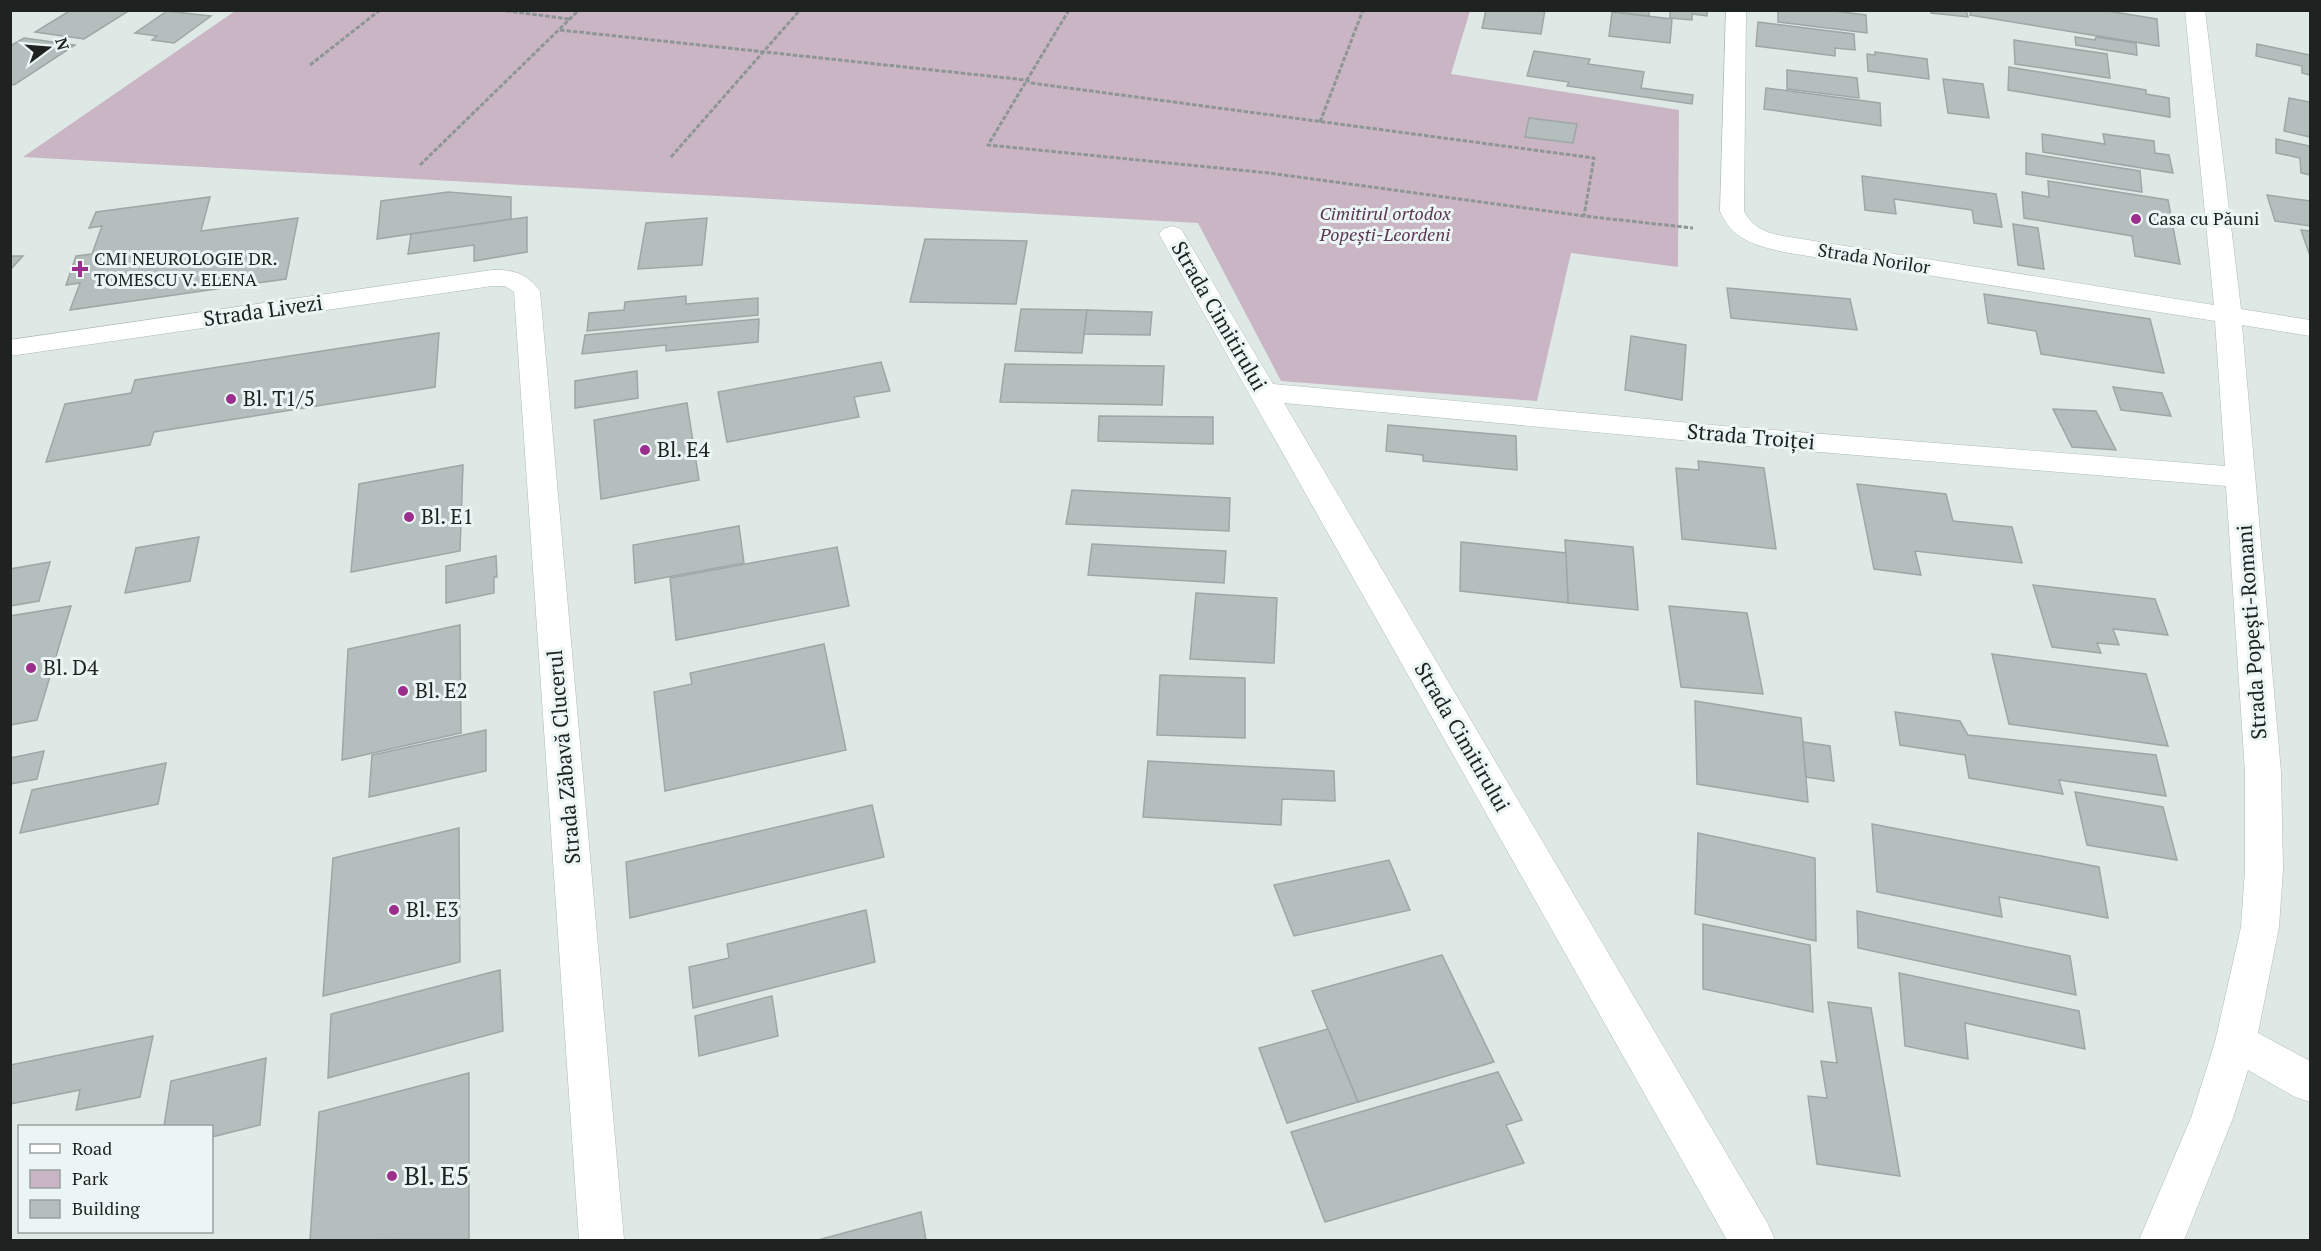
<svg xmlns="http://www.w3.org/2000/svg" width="2321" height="1251" font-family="'PT Serif',serif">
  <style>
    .green { fill: #cab5c5 }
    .building { fill: #b4bebc; stroke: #9da7a5; stroke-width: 1.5 }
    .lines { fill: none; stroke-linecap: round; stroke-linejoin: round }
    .minor-casing { stroke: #b0bbb9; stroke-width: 1 }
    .path { stroke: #8e9694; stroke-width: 3; stroke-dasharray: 4.5 2; stroke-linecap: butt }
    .minor { fill: #fff; fill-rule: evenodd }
    .poi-dot { fill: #9c2e8d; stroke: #ebf6f4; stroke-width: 2 }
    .labels { text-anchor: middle; stroke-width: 6; stroke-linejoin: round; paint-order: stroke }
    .far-park-label { font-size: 18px; font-style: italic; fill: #5b3554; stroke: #ebf6f4 }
    .far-poi-label { font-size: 18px; fill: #1e2221; stroke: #ebf6f4; text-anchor: start }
    .far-street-label { font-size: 18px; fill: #1e2221; stroke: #ebf6f4 }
    .street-label { font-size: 21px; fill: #1e2221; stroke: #ebf6f4 }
    .poi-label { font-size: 21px; fill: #1e2221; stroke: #ebf6f4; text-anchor: start }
    .near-poi-label { font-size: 26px; fill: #1e2221; stroke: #ebf6f4; text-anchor: start }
  </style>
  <rect width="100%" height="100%" fill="#dee9e6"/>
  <path class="green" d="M 235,11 L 1470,11 L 1451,74 L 1679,110 L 1678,267 L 1571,253 L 1537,401 L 1281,381 L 1198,223 L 23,157 Z"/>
  <g class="building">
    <path d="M 71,10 L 130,10 L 84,39 L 35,32 Z"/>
    <path d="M 1486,10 L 1545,10 L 1541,34 L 1482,28 Z"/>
    <path d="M 1622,10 L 1649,10 L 1649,16 L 1622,13 Z"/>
    <path d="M 1661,10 L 1707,10 L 1707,16 L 1692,14 L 1692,20 L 1670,18 L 1670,11 Z"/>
    <path d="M 1778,10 L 1826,10 L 1866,15 L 1867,33 L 1778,22 Z"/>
    <path d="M 1930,10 L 1966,10 L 1968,17 L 1931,13 Z"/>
    <path d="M 1970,10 L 2101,10 L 2157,19 L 2159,46 L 1970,15 Z"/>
    <path d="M 167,11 L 211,16 L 174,43 L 152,40 L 157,36 L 135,33 Z"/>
    <path d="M 1612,12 L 1672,19 L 1670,43 L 1609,36 Z"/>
    <path d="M 1758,22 L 1854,34 L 1855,50 L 1835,48 L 1835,56 L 1756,46 Z"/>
    <path d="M 2075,37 L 2095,40 L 2096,37 L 2136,43 L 2137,55 L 2076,45 Z"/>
    <path d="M 24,38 L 75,45 L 14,85 L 10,84 L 10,46 Z"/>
    <path d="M 2014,40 L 2107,54 L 2110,78 L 2015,64 Z"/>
    <path d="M 2257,44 L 2310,55 L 2310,75 L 2302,73 L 2302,66 L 2256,56 Z"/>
    <path d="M 1534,51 L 1590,59 L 1588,64 L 1644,72 L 1641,88 L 1693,95 L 1692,104 L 1567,86 L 1569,82 L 1527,76 Z"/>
    <path d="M 1875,52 L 1927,59 L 1929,79 L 1868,71 L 1867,54 L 1875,55 Z"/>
    <path d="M 2009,67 L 2146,90 L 2146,94 L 2169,98 L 2170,117 L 2008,90 Z"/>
    <path d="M 1787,70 L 1857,78 L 1859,98 L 1787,89 Z"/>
    <path d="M 1943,79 L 1983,84 L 1989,118 L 1948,113 Z"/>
    <path d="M 1766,88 L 1880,103 L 1881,126 L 1764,109 Z"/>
    <path d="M 2289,98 L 2310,102 L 2310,137 L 2284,131 Z"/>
    <path d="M 1529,118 L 1577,124 L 1573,143 L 1525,137 Z"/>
    <path d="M 2042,134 L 2105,144 L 2103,134 L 2154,141 L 2155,153 L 2169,155 L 2173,173 L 2043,152 Z"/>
    <path d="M 2276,139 L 2310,146 L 2310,175 L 2301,173 L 2300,158 L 2276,153 Z"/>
    <path d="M 2026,153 L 2140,171 L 2142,192 L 2026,174 Z"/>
    <path d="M 1862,176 L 1996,194 L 2002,227 L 1974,223 L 1972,210 L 1894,199 L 1896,214 L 1865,210 Z"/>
    <path d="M 2048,181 L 2168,200 L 2180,264 L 2135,256 L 2132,236 L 2024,218 L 2022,192 L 2049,197 Z"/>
    <path d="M 448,192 L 511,197 L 511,219 L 377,239 L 381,201 Z"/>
    <path d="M 2267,195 L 2310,201 L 2310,226 L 2275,221 Z"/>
    <path d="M 210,197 L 201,231 L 298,218 L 286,279 L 70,310 L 80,283 L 66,285 L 76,256 L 92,254 L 102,226 L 89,228 L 96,212 Z"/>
    <path d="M 527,217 L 527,252 L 474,261 L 474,245 L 408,254 L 411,234 Z"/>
    <path d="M 707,218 L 702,265 L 638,269 L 646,223 Z"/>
    <path d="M 2013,224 L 2038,228 L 2044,269 L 2018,265 Z"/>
    <path d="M 2301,230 L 2310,231 L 2310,256 Z"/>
    <path d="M 925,239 L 1027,241 L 1016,304 L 910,302 Z"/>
    <path d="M 10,256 L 23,256 L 10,270 Z"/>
    <path d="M 1727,288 L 1850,299 L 1857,330 L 1731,318 Z"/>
    <path d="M 1984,294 L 2150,319 L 2164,373 L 2041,354 L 2036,331 L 1988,323 Z"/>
    <path d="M 686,296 L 686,304 L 758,298 L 758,315 L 587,331 L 589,313 L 624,310 L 625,302 Z"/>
    <path d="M 1021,309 L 1087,310 L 1082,353 L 1015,351 Z"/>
    <path d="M 1087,310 L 1152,312 L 1150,335 L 1084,334 Z"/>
    <path d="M 759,319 L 758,342 L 666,351 L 666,345 L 582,354 L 585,335 Z"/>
    <path d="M 439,333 L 435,387 L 154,432 L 150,445 L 46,462 L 65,404 L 131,393 L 135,380 Z"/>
    <path d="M 1631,336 L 1686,345 L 1682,400 L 1625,390 Z"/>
    <path d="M 881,362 L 890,391 L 854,397 L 859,417 L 727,442 L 718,392 Z"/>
    <path d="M 1005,364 L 1164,366 L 1162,405 L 1000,402 Z"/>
    <path d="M 637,371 L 638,398 L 575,408 L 575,381 Z"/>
    <path d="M 2113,387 L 2162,393 L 2171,416 L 2121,410 Z"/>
    <path d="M 687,403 L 699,480 L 601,499 L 594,420 Z"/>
    <path d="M 2053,409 L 2096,411 L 2116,450 L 2072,447 Z"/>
    <path d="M 1099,416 L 1213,417 L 1213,444 L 1098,441 Z"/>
    <path d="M 1388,425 L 1516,436 L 1517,470 L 1423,461 L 1423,455 L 1386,451 Z"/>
    <path d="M 1698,461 L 1764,468 L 1776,549 L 1682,539 L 1676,468 L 1699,470 Z"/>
    <path d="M 463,465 L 460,551 L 351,572 L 359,484 Z"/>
    <path d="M 1857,484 L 1946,494 L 1953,521 L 2012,527 L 2022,563 L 1915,551 L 1921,575 L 1874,569 Z"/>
    <path d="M 1072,490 L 1230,498 L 1229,531 L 1066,524 Z"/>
    <path d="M 739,526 L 744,563 L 635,583 L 633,545 Z"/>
    <path d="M 199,537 L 190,581 L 125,593 L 136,548 Z"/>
    <path d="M 1565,540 L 1633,547 L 1638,610 L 1568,603 Z"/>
    <path d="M 1461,542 L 1566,553 L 1568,603 L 1460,591 Z"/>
    <path d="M 1092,544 L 1226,551 L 1224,583 L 1088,575 Z"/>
    <path d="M 837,547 L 849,606 L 676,640 L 670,578 Z"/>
    <path d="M 496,556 L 497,577 L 494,577 L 494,593 L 446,603 L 446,566 Z"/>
    <path d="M 50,562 L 39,601 L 10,606 L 10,569 Z"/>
    <path d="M 2033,585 L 2155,599 L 2168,635 L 2113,629 L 2119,645 L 2097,643 L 2101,653 L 2052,647 Z"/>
    <path d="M 1196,593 L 1277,598 L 1274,663 L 1190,659 Z"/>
    <path d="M 71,606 L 37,720 L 10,725 L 10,616 Z"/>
    <path d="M 1669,606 L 1747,613 L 1763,694 L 1681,687 Z"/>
    <path d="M 460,625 L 461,733 L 342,760 L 348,649 Z"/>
    <path d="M 824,644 L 846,750 L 665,791 L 654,692 L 692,684 L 690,673 Z"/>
    <path d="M 1992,654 L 2146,674 L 2168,746 L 2009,724 Z"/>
    <path d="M 1160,675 L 1245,678 L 1245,738 L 1157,735 Z"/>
    <path d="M 1695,701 L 1801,718 L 1808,802 L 1697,784 Z"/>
    <path d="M 1895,712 L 1960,721 L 1968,735 L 2156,755 L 2166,796 L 2059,780 L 2063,794 L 1969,778 L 1965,755 L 1900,745 Z"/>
    <path d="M 486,730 L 486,771 L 369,797 L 372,755 Z"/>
    <path d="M 1803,742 L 1830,746 L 1834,781 L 1806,777 Z"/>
    <path d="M 44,751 L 37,779 L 10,784 L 10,758 Z"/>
    <path d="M 1148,761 L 1334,771 L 1335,801 L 1282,799 L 1281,825 L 1143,817 Z"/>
    <path d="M 166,763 L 158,804 L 20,833 L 32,790 Z"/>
    <path d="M 2075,792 L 2163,807 L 2177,860 L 2087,845 Z"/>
    <path d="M 872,805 L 884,857 L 630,918 L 626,862 Z"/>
    <path d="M 1872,824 L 2099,867 L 2108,918 L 1999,897 L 2002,917 L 1877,892 Z"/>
    <path d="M 459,828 L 460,962 L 323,996 L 333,858 Z"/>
    <path d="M 1698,833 L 1815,858 L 1816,941 L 1695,914 Z"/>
    <path d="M 1389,860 L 1410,910 L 1294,936 L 1274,885 Z"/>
    <path d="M 866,910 L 875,962 L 693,1008 L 689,967 L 729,958 L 727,944 Z"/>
    <path d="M 1857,911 L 2070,956 L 2076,995 L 1858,948 Z"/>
    <path d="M 1703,924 L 1810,945 L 1813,1012 L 1703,989 Z"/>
    <path d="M 1442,955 L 1494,1062 L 1358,1102 L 1312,991 Z"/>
    <path d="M 500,970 L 503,1031 L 328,1078 L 331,1014 Z"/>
    <path d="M 1899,973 L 2079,1011 L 2085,1049 L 1965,1023 L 1968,1059 L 1905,1046 Z"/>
    <path d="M 772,996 L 778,1036 L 699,1056 L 695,1016 Z"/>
    <path d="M 1828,1002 L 1871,1008 L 1900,1176 L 1817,1164 L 1808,1096 L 1827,1098 L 1821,1061 L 1837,1063 Z"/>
    <path d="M 1328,1029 L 1358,1102 L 1287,1123 L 1259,1048 Z"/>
    <path d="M 153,1036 L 140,1097 L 76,1110 L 80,1090 L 10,1104 L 10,1065 Z"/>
    <path d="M 266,1058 L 260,1125 L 212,1137 L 212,1126 L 164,1126 L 171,1081 Z"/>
    <path d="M 1498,1072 L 1522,1120 L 1506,1125 L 1524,1163 L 1325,1222 L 1291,1132 Z"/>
    <path d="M 469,1073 L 469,1239 L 310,1240 L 319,1112 Z"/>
    <path d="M 921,1212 L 926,1240 L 818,1240 Z"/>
  </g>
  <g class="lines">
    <g class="minor-casing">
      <g id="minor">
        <path d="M 1726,10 L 1746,10 L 1744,211 C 1752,227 1766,233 1783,236 L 2214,305 L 2185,10 L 2205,10 L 2241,309 L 2310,320 L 2310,336 L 2242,325 L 2281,772 L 2283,869 L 2279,927 L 2258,1033 L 2310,1061 L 2310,1102 L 2295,1097 L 2248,1070 L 2233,1118 L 2184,1240 L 2139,1240 L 2191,1118 L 2215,1042 L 2241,927 L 2245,869 L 2245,772 L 2226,486 L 1723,444 L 1284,403 L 1768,1224 L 1775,1240 L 1727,1240 L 1159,234 L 1163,229 L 1172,226 L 1181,229 L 1273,384 L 1723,426 L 2225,466 L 2215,321 L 1783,252 C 1755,245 1732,240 1720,211 Z"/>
        <path d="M 492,270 C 513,269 528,274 540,291 L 624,1240 L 579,1240 L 514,292 L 505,286 L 492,286 L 10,356 L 10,340 Z"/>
      </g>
    </g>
    <g class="path">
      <path d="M 500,10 L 569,19"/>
      <path d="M 1069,10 L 988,145 L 1269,173 L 1584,216 L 1693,228"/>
      <path d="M 560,30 L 1026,80 L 1031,83 L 1594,158 L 1584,216"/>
      <path d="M 310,65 L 380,10"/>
      <path d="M 1320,122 L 1363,10"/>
      <path d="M 671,157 L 800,10"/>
      <path d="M 420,165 L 579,10"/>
    </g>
    <use href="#minor" class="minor"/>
  </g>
  <g class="poi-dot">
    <circle cx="2136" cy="219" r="6"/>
    <path d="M77 260h6v6h6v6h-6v6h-6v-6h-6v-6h6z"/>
    <circle cx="231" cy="399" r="6"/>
    <circle cx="645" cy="450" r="6"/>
    <circle cx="409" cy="517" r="6"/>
    <circle cx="31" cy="668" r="6"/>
    <circle cx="403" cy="691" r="6"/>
    <circle cx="394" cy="910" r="6"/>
    <circle cx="392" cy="1176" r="6"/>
  </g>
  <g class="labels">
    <g class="far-park-label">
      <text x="1385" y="220">Cimitirul ortodox<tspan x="1385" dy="21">Popești-Leordeni</tspan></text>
    </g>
    <g class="far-poi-label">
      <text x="2148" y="225">Casa cu Păuni</text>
      <text x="94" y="265">CMI NEUROLOGIE DR.<tspan x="94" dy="21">TOMESCU V. ELENA</tspan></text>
    </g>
    <g class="far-street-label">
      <text transform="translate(1874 259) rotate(9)" y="6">Strada Norilor</text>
    </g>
    <g class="street-label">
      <text transform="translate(263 311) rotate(-8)" y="7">Strada Livezi</text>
      <text transform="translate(1219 316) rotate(60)" y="7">Strada Cimitirului</text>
      <text transform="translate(1751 437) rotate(5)" y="7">Strada Troiței</text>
      <text transform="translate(2252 632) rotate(-94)" y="7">Strada Popești-Romani</text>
      <text transform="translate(1462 737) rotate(60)" y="7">Strada Cimitirului</text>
      <text transform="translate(564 757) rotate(-95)" y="7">Strada Zăbavă Clucerul</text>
    </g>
    <g class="poi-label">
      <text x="243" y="406">Bl. T1/5</text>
      <text x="657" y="457">Bl. E4</text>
      <text x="421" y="524">Bl. E1</text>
      <text x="43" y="675">Bl. D4</text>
      <text x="415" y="698">Bl. E2</text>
      <text x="406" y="917">Bl. E3</text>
    </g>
    <g class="near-poi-label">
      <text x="404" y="1185">Bl. E5</text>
    </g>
  </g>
  <rect width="2321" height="1251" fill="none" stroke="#1e2221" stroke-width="24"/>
  <rect x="18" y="1125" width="195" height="108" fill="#ebf6f4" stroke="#99a1a0" stroke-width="1.5"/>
  <rect x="30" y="1144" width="30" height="9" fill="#ffffff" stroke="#99a1a0" stroke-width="1.5"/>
  <text x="72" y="1155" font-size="18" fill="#1e2221">Road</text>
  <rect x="30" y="1170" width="30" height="18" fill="#cab5c5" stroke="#99a1a0" stroke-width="1.5"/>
  <text x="72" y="1185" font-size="18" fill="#1e2221">Park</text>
  <rect x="30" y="1200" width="30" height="18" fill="#b4bebc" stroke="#99a1a0" stroke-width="1.5"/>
  <text x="72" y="1215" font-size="18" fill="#1e2221">Building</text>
  <g transform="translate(48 48) rotate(74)" stroke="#ebf6f4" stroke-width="4.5" paint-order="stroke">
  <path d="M0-4.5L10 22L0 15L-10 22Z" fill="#1e2221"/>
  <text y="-9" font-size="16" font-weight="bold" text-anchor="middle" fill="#1e2221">N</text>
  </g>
</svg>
